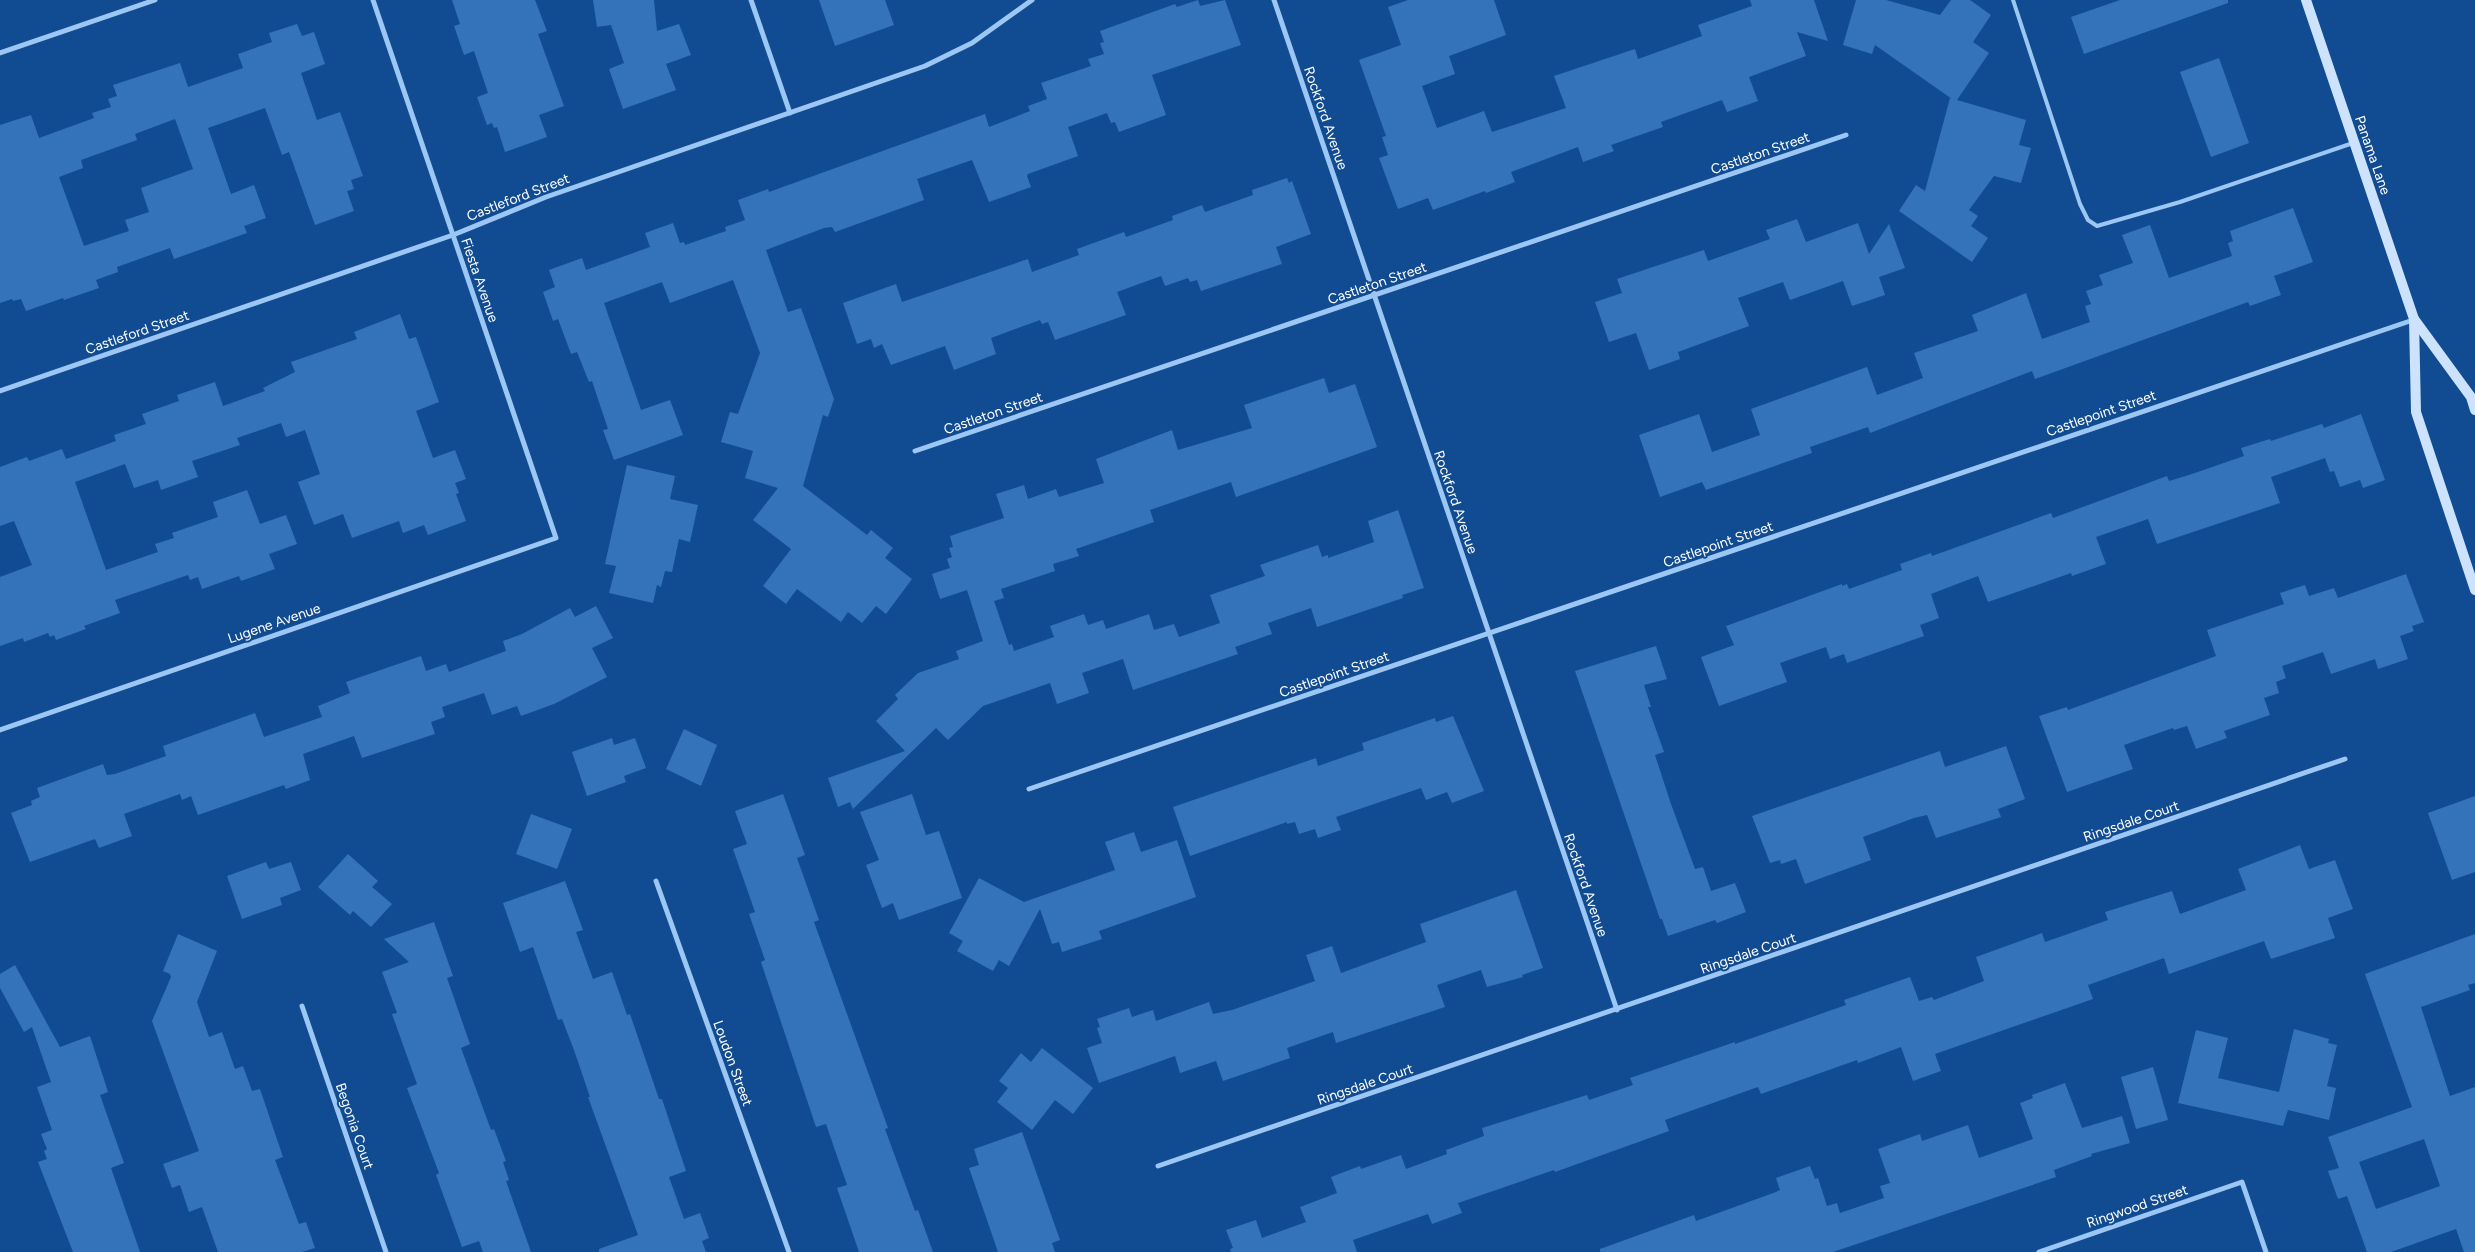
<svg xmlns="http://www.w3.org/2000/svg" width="2475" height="1252" font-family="Figtree,sans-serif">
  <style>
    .building { fill: #3473b9; fill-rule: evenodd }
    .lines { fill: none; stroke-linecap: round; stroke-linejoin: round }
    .service { stroke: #9cc6f3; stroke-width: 4 }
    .minor { stroke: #9cc6f3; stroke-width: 5 }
    .secondary { stroke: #cce2fd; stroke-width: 10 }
    .labels { text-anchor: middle; stroke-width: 4; stroke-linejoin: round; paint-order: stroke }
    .street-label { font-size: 14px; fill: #fff; stroke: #114c92 }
  </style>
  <rect width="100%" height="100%" fill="#114c92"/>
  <g class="building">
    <path d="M 452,0 L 535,0 L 547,31 L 538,34 L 564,106 L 539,115 L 547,137 L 505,152 L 497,127 L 494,128 L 492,123 L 487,125 L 477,97 L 488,93 L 474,51 L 464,55 L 454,26 L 460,24 Z"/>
    <path d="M 593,0 L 654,0 L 657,31 L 679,24 L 691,55 L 666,64 L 676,90 L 623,109 L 609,69 L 624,63 L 611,25 L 597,27 Z"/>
    <path d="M 819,0 L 885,0 L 894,25 L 835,46 Z"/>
    <path d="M 1198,0 L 1200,6 L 1225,0 L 1241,45 L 1152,75 L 1166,115 L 1119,132 L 1115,122 L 1111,123 L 1107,113 L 1068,127 L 1078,156 L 1028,174 L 1027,176 L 1031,187 L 989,202 L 972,160 L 917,179 L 924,200 L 835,232 L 832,227 L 824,228 L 766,250 L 788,312 L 801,308 L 834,399 L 828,417 L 823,415 L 803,486 L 867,535 L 871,530 L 893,548 L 885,558 L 912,579 L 886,614 L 876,606 L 862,623 L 848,612 L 841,622 L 797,589 L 786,604 L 763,586 L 791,549 L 753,520 L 778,488 L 745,478 L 753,451 L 721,442 L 730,412 L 738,414 L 760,353 L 733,280 L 670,303 L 662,282 L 604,303 L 641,410 L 670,400 L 683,435 L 614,460 L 603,430 L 608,429 L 592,381 L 589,382 L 577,352 L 571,354 L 558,319 L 553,321 L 543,292 L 555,287 L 549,270 L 582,258 L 586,270 L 650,247 L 645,233 L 673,223 L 680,243 L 684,242 L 685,245 L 726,231 L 725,227 L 745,220 L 738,200 L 768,189 L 769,192 L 985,114 L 989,127 L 1030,111 L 1028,106 L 1047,99 L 1041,83 L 1091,66 L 1088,59 L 1104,54 L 1100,43 L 1104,42 L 1100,31 L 1175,4 L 1177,7 Z"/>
    <path d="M 1408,0 L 1494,0 L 1506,35 L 1449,56 L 1455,74 L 1422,86 L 1437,128 L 1484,111 L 1492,132 L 1566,108 L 1554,76 L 1635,49 L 1638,59 L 1702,36 L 1698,25 L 1752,6 L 1750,0 L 1814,0 L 1828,41 L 1797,32 L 1806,56 L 1749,77 L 1758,101 L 1727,112 L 1722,100 L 1661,122 L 1663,127 L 1611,145 L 1614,151 L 1583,162 L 1578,147 L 1511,172 L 1515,182 L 1486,193 L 1485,191 L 1433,210 L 1428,198 L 1398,209 L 1379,158 L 1388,155 L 1382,137 L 1386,136 L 1359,60 L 1401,45 L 1388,7 Z"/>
    <path d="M 1856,0 L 1886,0 L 1940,15 L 1951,0 L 1970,0 L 1991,15 L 1973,42 L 1989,53 L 1957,100 L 2026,120 L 2019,145 L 2031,148 L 2021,183 L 1994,176 L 1969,210 L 1978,216 L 1971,226 L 1988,238 L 1972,262 L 1899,211 L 1916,185 L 1925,191 L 1950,98 L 1952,99 L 1875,45 L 1872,54 L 1843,45 Z"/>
    <path d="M 2120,0 L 2228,0 L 2228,3 L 2084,54 L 2071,17 Z"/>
    <path d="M 297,24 L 302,36 L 314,32 L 325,64 L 301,73 L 317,120 L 340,112 L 363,176 L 351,180 L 354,189 L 347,191 L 354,211 L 315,225 L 289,152 L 282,155 L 265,108 L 208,128 L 231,194 L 254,185 L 266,218 L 244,226 L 247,233 L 174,259 L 170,248 L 117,267 L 118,272 L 96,280 L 99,288 L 64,300 L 63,298 L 26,311 L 21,299 L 13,301 L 12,299 L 0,303 L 0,125 L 31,115 L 39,138 L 94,118 L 92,113 L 111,107 L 108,99 L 117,96 L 113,85 L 180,63 L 188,87 L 243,68 L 238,54 L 272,42 L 269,33 ZM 175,119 L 193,169 L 141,188 L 149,212 L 125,220 L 129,231 L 84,246 L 59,177 L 83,168 L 81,160 L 137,140 L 135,134 Z"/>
    <path d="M 2219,58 L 2249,143 L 2211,157 L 2180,72 Z"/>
    <path d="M 1287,178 L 1289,183 L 1292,181 L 1311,234 L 1276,247 L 1282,264 L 1201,291 L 1197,280 L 1190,282 L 1188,278 L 1165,286 L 1161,276 L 1117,292 L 1126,315 L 1055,340 L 1048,322 L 1042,324 L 1040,320 L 991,338 L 996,354 L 954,370 L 945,346 L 891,365 L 882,344 L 874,348 L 871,339 L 857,344 L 843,303 L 896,284 L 902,302 L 1028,259 L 1032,272 L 1079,255 L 1077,249 L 1124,232 L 1126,237 L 1173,220 L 1172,216 L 1202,205 L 1205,212 L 1253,195 L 1252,190 Z"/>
    <path d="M 2293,208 L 2313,262 L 2274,276 L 2281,295 L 2250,306 L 2248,302 L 2035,379 L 2032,371 L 1870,433 L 1868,427 L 1810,447 L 1812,453 L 1706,490 L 1702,482 L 1660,497 L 1639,435 L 1699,414 L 1712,452 L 1760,435 L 1751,409 L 1867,367 L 1877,395 L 1923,378 L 1914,353 L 1978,331 L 1972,315 L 2026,293 L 2042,339 L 2090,322 L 2085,306 L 2091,304 L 2086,291 L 2103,285 L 2099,275 L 2133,263 L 2122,235 L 2150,225 L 2169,278 L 2232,256 L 2228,243 L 2233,241 L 2230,231 Z"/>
    <path d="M 1797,219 L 1806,242 L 1858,223 L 1869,254 L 1889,224 L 1905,268 L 1879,277 L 1885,295 L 1852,306 L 1843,281 L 1790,300 L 1783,282 L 1738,298 L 1749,326 L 1678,352 L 1680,359 L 1649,370 L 1636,333 L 1609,342 L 1595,302 L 1622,293 L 1617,279 L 1704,250 L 1708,261 L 1770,239 L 1766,230 Z"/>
    <path d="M 400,314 L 409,339 L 416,337 L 439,402 L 416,411 L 433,458 L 455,450 L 466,479 L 455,483 L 459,493 L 456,494 L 466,521 L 428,535 L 424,525 L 403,533 L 399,521 L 352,538 L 343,514 L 314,525 L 298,482 L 320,474 L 305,430 L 286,437 L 281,423 L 237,438 L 240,445 L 192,461 L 198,477 L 161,490 L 158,480 L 134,488 L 125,464 L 75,482 L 106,570 L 158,552 L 155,544 L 174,538 L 172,533 L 218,517 L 213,502 L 247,490 L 260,524 L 286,515 L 297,544 L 269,554 L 275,569 L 241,581 L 239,576 L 202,589 L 198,577 L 190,580 L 188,575 L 115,600 L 120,613 L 84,626 L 86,629 L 56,640 L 54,635 L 50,637 L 48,633 L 24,642 L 23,638 L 0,646 L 0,577 L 32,565 L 14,521 L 0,526 L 0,467 L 27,457 L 29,461 L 62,449 L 66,459 L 116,441 L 114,435 L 146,424 L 142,414 L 179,401 L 177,395 L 215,382 L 223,406 L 265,391 L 263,388 L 295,372 L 291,362 L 357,339 L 354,332 Z"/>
    <path d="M 1324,378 L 1329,393 L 1355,384 L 1377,447 L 1236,497 L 1231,482 L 1150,510 L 1154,522 L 1076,549 L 1079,556 L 1053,564 L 1055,571 L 1001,589 L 1004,598 L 994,601 L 1009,645 L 1012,644 L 1014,651 L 1054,637 L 1050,626 L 1084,614 L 1088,625 L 1103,620 L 1106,629 L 1149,614 L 1154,630 L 1174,624 L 1179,637 L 1220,623 L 1210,595 L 1265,576 L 1260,565 L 1318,545 L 1322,557 L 1328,555 L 1328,558 L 1374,542 L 1368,521 L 1398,510 L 1424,588 L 1402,595 L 1403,598 L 1317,627 L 1311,608 L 1268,623 L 1272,634 L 1235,647 L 1238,654 L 1133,690 L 1123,659 L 1082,673 L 1089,693 L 1057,704 L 1050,683 L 983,706 L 948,740 L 936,728 L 853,809 L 850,802 L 838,807 L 828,778 L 905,751 L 876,721 L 898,699 L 895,695 L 918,673 L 959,659 L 956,651 L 983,641 L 967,590 L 940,599 L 932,574 L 950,568 L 947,559 L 952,557 L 949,548 L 953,547 L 950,536 L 1004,518 L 996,494 L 1024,485 L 1028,499 L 1056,489 L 1059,497 L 1104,483 L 1096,459 L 1172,430 L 1178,450 L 1252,428 L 1244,405 Z"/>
    <path d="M 2361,414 L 2385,480 L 2363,488 L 2360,480 L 2340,487 L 2334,471 L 2330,472 L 2325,458 L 2271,477 L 2280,503 L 2157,544 L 2148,519 L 2096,537 L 2106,564 L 2072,576 L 2071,573 L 1988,602 L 1978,576 L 1931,594 L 1939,618 L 1920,625 L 1924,636 L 1847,663 L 1844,654 L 1830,659 L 1826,647 L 1780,663 L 1787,682 L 1719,706 L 1701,657 L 1734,645 L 1726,626 L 1842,584 L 1842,586 L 1847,584 L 1849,589 L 1902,570 L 1900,564 L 1931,553 L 1932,556 L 2051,513 L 2053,518 L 2167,476 L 2169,481 L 2189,475 L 2244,456 L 2241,448 L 2270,439 L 2271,441 L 2322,424 L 2324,428 Z"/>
    <path d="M 627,465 L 675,476 L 670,499 L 698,505 L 690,542 L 679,539 L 672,572 L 665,571 L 661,587 L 657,585 L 653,603 L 609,593 L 616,566 L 605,564 Z"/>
    <path d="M 2406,574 L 2424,622 L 2412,626 L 2414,631 L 2400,636 L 2408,659 L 2378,669 L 2375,659 L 2331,674 L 2323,652 L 2282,666 L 2286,678 L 2276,682 L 2279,693 L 2264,698 L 2270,715 L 2224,731 L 2227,738 L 2196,749 L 2187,726 L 2174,730 L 2173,728 L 2124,745 L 2133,769 L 2067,792 L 2039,716 L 2067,707 L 2068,710 L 2216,656 L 2207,630 L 2284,604 L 2280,593 L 2305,585 L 2309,596 L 2334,588 L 2338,598 Z"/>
    <path d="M 596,606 L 613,638 L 592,648 L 607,677 L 554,704 L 521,716 L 517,706 L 492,715 L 484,693 L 442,707 L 445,717 L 431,722 L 435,734 L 362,758 L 354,736 L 303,754 L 310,780 L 286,789 L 284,785 L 198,815 L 191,796 L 182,800 L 180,794 L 124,814 L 132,836 L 99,848 L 95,839 L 30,862 L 11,813 L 32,805 L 31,801 L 40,797 L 37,788 L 103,764 L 107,775 L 115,774 L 166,756 L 163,746 L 255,713 L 264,737 L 322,717 L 318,706 L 350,693 L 346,682 L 421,656 L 426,671 L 446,664 L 449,672 L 506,651 L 503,641 L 522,634 L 570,608 L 575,617 Z"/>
    <path d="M 1656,646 L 1667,679 L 1644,685 L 1651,707 L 1648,707 L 1664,752 L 1655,755 L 1671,804 L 1695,869 L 1703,867 L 1711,891 L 1735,883 L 1746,912 L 1717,923 L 1715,920 L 1668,936 L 1662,919 L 1660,919 L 1575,671 Z"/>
    <path d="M 1453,716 L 1484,791 L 1452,803 L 1447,792 L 1426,800 L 1421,788 L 1336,817 L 1341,830 L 1318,838 L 1315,829 L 1299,834 L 1295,822 L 1287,824 L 1287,822 L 1190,856 L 1173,807 L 1316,758 L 1318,766 L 1364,750 L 1362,743 L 1435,718 L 1436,722 Z"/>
    <path d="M 684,729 L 717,745 L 701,786 L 666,769 Z"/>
    <path d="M 612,738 L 614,745 L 635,738 L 646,768 L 624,776 L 626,782 L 587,796 L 572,752 Z"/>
    <path d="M 2006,746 L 2025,799 L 1998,809 L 2001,817 L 1936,838 L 1927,815 L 1914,818 L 1863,837 L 1871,860 L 1805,884 L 1796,859 L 1781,864 L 1780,860 L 1770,863 L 1752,816 L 1940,751 L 1945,767 Z"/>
    <path d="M 783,794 L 805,855 L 797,858 L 819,920 L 814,922 L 888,1128 L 885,1129 L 915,1211 L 918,1210 L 933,1252 L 859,1252 L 837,1188 L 847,1185 L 826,1124 L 816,1127 L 761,962 L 765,960 L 749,914 L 755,912 L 733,849 L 747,844 L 735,811 Z"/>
    <path d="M 912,794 L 926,835 L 939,831 L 962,898 L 899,920 L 893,903 L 882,908 L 866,865 L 879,860 L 860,812 Z"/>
    <path d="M 2475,796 L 2475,872 L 2452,880 L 2428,813 Z"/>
    <path d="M 531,814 L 572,829 L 557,869 L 516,854 Z"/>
    <path d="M 1134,832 L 1141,852 L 1177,840 L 1196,897 L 1099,931 L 1102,939 L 1062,952 L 1059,942 L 1052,944 L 1040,909 L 1009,966 L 999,960 L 993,971 L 957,951 L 963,941 L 949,933 L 979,878 L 1024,902 L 1115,870 L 1105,842 Z"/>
    <path d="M 2300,845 L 2309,869 L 2335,860 L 2353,909 L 2328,918 L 2335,938 L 2271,959 L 2264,941 L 2169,974 L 2164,958 L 2088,985 L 2093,999 L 1935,1054 L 1941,1071 L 1913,1081 L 1901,1047 L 1858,1063 L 1857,1060 L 1761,1094 L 1758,1087 L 1665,1120 L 1669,1131 L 1555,1172 L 1554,1170 L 1458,1203 L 1462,1213 L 1432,1224 L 1428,1214 L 1353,1240 L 1357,1252 L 1231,1252 L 1230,1249 L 1233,1248 L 1226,1230 L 1256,1220 L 1262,1238 L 1306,1222 L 1300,1207 L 1337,1193 L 1331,1177 L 1360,1166 L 1361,1169 L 1401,1155 L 1406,1169 L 1447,1154 L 1446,1150 L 1484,1136 L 1482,1128 L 1587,1095 L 1589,1100 L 1633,1085 L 1630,1078 L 1735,1042 L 1735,1044 L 1846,1005 L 1844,1000 L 1910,977 L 1919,1001 L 1932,997 L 1934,1000 L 1984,981 L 1976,957 L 2042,933 L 2045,942 L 2108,920 L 2105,912 L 2172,891 L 2180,914 L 2246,890 L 2238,869 Z"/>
    <path d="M 348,854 L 378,881 L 372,887 L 392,904 L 371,927 L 353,911 L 350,915 L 318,887 Z"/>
    <path d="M 266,862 L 269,869 L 291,862 L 301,890 L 280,898 L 282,905 L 242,919 L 227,876 Z"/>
    <path d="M 565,881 L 583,930 L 576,932 L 593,979 L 612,972 L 627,1015 L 630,1014 L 659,1099 L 662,1099 L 686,1171 L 669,1177 L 684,1219 L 700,1213 L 709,1238 L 702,1241 L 706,1252 L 599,1252 L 599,1249 L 638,1235 L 588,1097 L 590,1097 L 574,1050 L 562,1019 L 558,1020 L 533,947 L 520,952 L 503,903 Z"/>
    <path d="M 1516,890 L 1543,968 L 1522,975 L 1523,977 L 1487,987 L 1481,970 L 1437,985 L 1445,1007 L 1336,1043 L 1333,1032 L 1287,1048 L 1290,1058 L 1223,1081 L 1216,1061 L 1180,1073 L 1175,1056 L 1099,1083 L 1087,1048 L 1102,1043 L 1097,1028 L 1100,1027 L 1097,1019 L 1129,1008 L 1132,1017 L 1153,1010 L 1156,1021 L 1209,1002 L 1213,1014 L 1232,1010 L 1315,981 L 1306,955 L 1332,946 L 1341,973 L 1426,942 L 1420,924 Z"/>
    <path d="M 434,922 L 453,976 L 447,978 L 470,1044 L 461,1048 L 491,1130 L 494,1129 L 506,1161 L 503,1162 L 509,1180 L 506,1181 L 531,1252 L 483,1252 L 479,1241 L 462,1247 L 436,1175 L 439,1173 L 407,1088 L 417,1084 L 392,1014 L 397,1013 L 382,972 L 409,962 L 384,939 Z"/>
    <path d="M 178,934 L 217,951 L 197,1002 L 209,1037 L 222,1032 L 235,1069 L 243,1066 L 252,1091 L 260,1089 L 283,1157 L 275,1160 L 299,1224 L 306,1222 L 315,1248 L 302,1252 L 218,1252 L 202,1207 L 189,1212 L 180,1185 L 172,1188 L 163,1164 L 199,1151 L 152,1021 L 171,977 L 170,974 L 163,971 Z"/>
    <path d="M 2475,934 L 2475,983 L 2468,985 L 2470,990 L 2421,1007 L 2450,1096 L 2475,1087 L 2475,1252 L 2464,1252 L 2456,1229 L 2391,1252 L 2367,1252 L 2347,1196 L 2338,1199 L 2328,1171 L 2339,1168 L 2328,1137 L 2412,1107 L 2365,974 ZM 2424,1139 L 2440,1186 L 2376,1209 L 2359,1162 Z"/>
    <path d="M 15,965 L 60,1047 L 90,1036 L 108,1092 L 100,1095 L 124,1163 L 111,1168 L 140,1252 L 73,1252 L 38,1162 L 47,1159 L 44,1151 L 47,1149 L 41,1134 L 52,1130 L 37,1087 L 51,1082 L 32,1027 L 24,1032 L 0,988 L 0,974 Z"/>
    <path d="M 2294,1029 L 2329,1039 L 2328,1043 L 2337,1045 L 2327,1086 L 2336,1088 L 2329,1120 L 2288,1110 L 2283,1126 L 2178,1103 L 2196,1030 L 2228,1038 L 2218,1078 L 2279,1092 Z"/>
    <path d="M 1042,1048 L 1093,1088 L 1073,1114 L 1055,1100 L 1032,1130 L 997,1102 L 1008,1088 L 999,1081 L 1021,1053 L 1031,1062 Z"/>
    <path d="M 2153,1067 L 2168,1120 L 2136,1129 L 2121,1077 Z"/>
    <path d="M 2065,1083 L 2082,1128 L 2122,1116 L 2130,1143 L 2091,1154 L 2092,1156 L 2054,1170 L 2056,1177 L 1833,1252 L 1600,1252 L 1600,1249 L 1694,1215 L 1696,1221 L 1776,1192 L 1780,1190 L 1776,1178 L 1810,1166 L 1815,1179 L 1818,1178 L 1827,1206 L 1837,1203 L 1840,1213 L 1884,1198 L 1880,1186 L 1890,1183 L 1878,1149 L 1920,1134 L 1922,1141 L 1968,1125 L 1979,1158 L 2033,1139 L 2020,1103 L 2033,1098 L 2032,1095 Z"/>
    <path d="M 1022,1132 L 1060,1240 L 1052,1243 L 1055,1252 L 998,1252 L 969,1168 L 979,1165 L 974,1149 Z"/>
  </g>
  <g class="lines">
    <path class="service" d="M 2013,0 L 2080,204 L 2088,220 L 2097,226 L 2180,202 L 2353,143"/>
    <g class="minor">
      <path d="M 751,0 L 790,113"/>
      <path d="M 1274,0 L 1617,1010"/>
      <path d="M 0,53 L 155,0"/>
      <path d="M 0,391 L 453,235 L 546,197 L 925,66 L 972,43 L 1032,0"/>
      <path d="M 915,451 L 1846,135"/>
      <path d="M 0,730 L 556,538 L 373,0"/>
      <path d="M 1029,789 L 2413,320"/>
      <path d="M 656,881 L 789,1252"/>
      <path d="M 302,1006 L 386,1252"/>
      <path d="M 1158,1166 L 2345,759"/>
      <path d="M 2039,1252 L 2242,1182 L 2266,1252"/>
    </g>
    <g class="secondary">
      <path d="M 2306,0 L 2414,319 L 2416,412 L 2475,590"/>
      <path d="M 2414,319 L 2471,397 L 2475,410"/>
    </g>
  </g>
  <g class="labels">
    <g class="street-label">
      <text transform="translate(1326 118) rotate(71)" y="5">Rockford Avenue</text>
      <text transform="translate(1760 153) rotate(-19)" y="5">Castleton Street</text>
      <text transform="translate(2373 155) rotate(71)" y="5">Panama Lane</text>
      <text transform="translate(518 197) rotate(-21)" y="5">Castleford Street</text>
      <text transform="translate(480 280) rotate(71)" y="5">Fiesta Avenue</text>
      <text transform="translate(1377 283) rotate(-19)" y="5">Castleton Street</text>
      <text transform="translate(137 332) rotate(-19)" y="5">Castleford Street</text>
      <text transform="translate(993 413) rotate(-19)" y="5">Castleton Street</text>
      <text transform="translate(2101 413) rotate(-19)" y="5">Castlepoint Street</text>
      <text transform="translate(1456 502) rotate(71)" y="5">Rockford Avenue</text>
      <text transform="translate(1718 544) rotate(-19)" y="5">Castlepoint Street</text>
      <text transform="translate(274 623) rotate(-19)" y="5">Lugene Avenue</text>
      <text transform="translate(1334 674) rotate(-19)" y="5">Castlepoint Street</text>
      <text transform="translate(2131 821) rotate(-19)" y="5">Ringsdale Court</text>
      <text transform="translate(1586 885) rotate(71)" y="5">Rockford Avenue</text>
      <text transform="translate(1748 953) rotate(-19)" y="5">Ringsdale Court</text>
      <text transform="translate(733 1063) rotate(70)" y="5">Loudon Street</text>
      <text transform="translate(1365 1084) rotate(-19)" y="5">Ringsdale Court</text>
      <text transform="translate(355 1126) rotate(71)" y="5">Begonia Court</text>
      <text transform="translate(2137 1206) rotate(-19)" y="5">Ringwood Street</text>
    </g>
  </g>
</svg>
